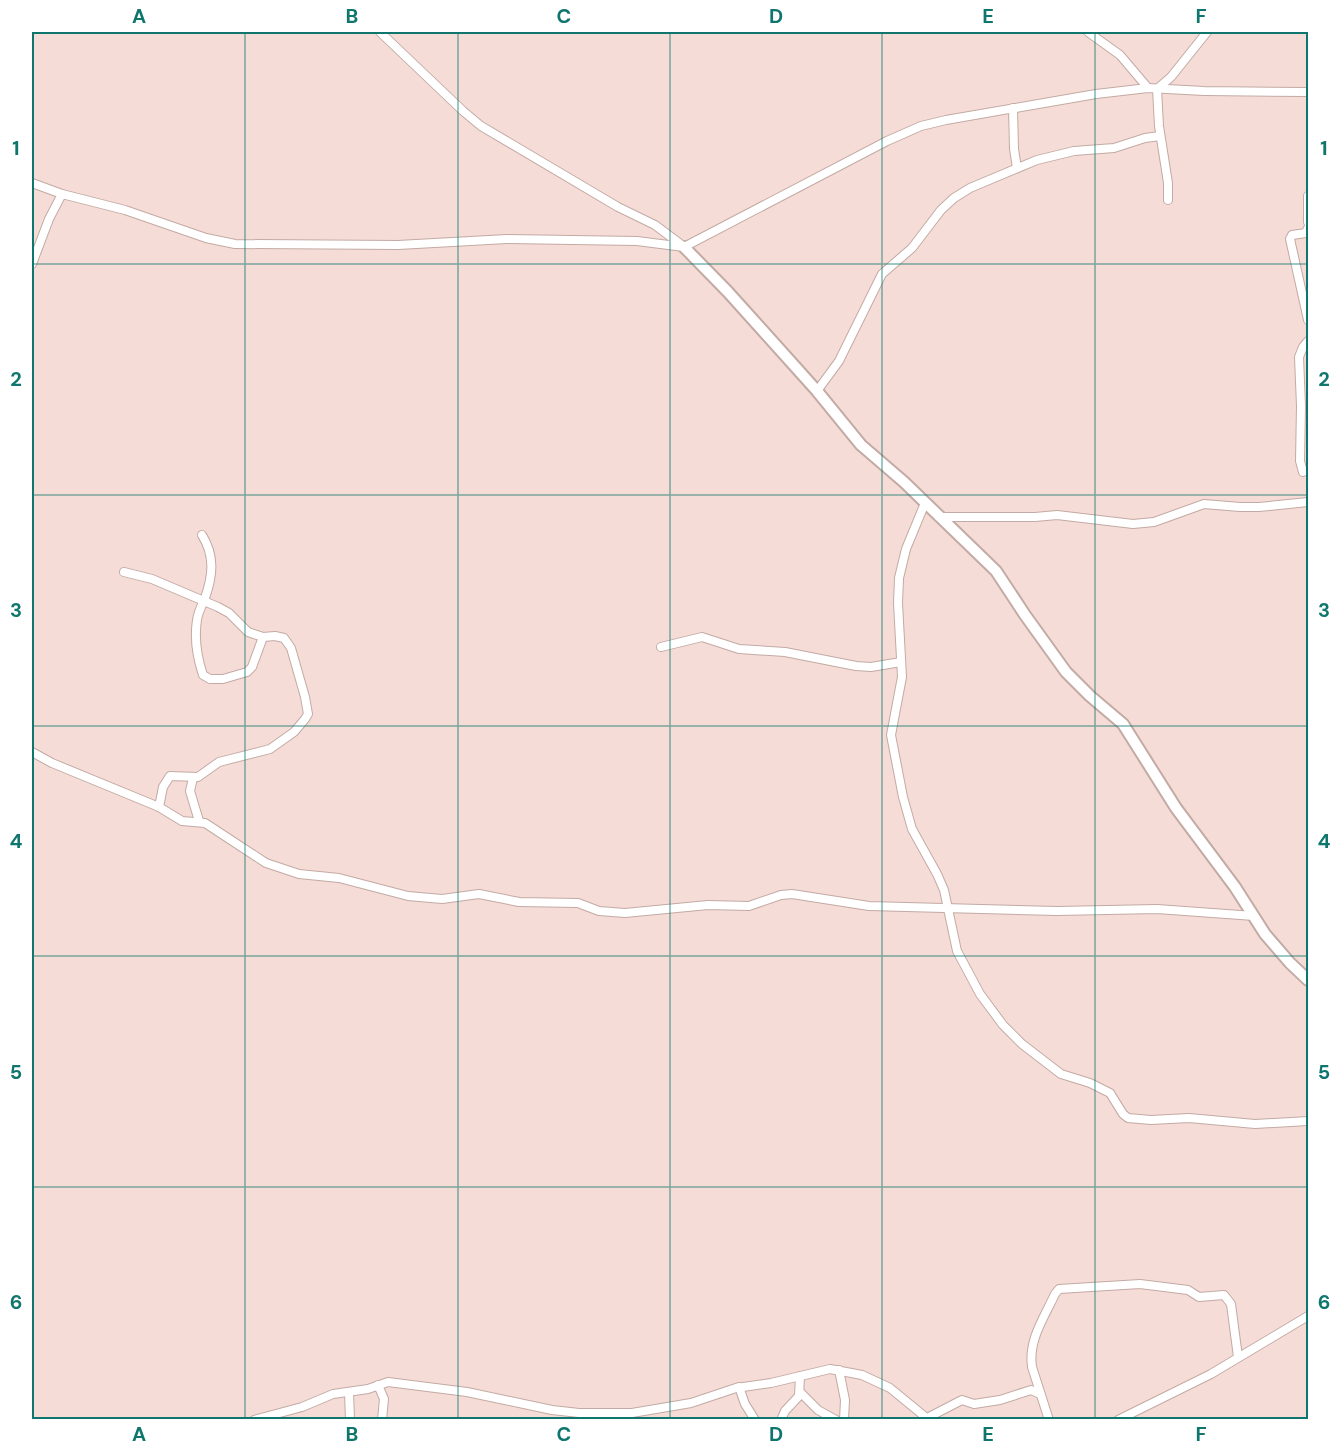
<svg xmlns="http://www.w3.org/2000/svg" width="1340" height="1451" font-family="'DM Sans',sans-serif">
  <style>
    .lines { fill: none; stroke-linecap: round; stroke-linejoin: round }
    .street-casing { stroke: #c3aaa4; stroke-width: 10 }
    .secondary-casing { stroke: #c3aaa4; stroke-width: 14 }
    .street { stroke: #fff; stroke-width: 8 }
    .secondary { stroke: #fff; stroke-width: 10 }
    .grid { fill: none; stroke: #0f766e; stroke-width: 1.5; stroke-opacity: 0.55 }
    .neatline { fill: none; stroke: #0f766e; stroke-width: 2 }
    .grid-label { font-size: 20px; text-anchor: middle; font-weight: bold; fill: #0f766e }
  </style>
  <rect width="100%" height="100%" fill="#f6dcd6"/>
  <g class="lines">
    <g class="street-casing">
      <g id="street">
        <path d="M 380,32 L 463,111 L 481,126 L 618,207 L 655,225 L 683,246"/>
        <path d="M 1088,32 L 1120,55 L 1148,88"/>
        <path d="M 1013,108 L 1014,149 L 1017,168"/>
        <path d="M 32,183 L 62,194 L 125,210 L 206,238 L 235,244 L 398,245 L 507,239 L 637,241 L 684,247 L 887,141 L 921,126 L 946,120 L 1096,94 L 1148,88 L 1204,91 L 1308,92"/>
        <path d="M 1308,196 L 1308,222"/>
        <path d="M 1168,200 L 1168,183 L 1159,126 L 1157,89 L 1171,77 L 1207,32"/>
        <path d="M 1308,228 L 1306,233 L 1292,235 L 1290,239 L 1308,320"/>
        <path d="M 32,264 L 49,219 L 62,194"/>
        <path d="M 817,391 L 839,361 L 882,274 L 912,248 L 941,210 L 954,198 L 970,188 L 1037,160 L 1074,151 L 1114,148 L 1145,138 L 1160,136"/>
        <path d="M 1303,472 L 1300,461 L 1301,406 L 1299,357 L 1303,347 L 1308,341"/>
        <path d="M 925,503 L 906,549 L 899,578 L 898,603 L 902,677 L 891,735 L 903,797 L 912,829 L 937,874 L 944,890 L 957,951 L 980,994 L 1003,1025 L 1022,1044 L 1061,1074 L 1090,1083 L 1110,1093 L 1123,1114 L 1128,1118 L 1151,1120 L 1189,1118 L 1255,1124 L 1308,1121"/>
        <path d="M 939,517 L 1035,517 L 1057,515 L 1133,524 L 1154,522 L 1204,504 L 1240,507 L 1259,507 L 1308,502"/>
        <path d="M 202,535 C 215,556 213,575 205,598 C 202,605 198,612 197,620 C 194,639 197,657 203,675 L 210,679 L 223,679 L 247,672 L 252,667 L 263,637"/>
        <path d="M 124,572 L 152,579 L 218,607 L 229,613 L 248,632 L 263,637 L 275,636 L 284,638 L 291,648 L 305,697 L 308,714 L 305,719 L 294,732 L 270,749 L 219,762 L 198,777 L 170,776 L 163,787 L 159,807"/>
        <path d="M 661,647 L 702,637 L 739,649 L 785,652 L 856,666 L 871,667 L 901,662"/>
        <path d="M 32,752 L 52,763 L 159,807 L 182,821 L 205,823 L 266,863 L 299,874 L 339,878 L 408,896 L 442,899 L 479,894 L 519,902 L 578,903 L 599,911 L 625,913 L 708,905 L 749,906 L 781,895 L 792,894 L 869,906 L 1057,911 L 1157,909 L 1254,916"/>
        <path d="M 193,778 L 190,791 L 199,821"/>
        <path d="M 839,1370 L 845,1400 L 844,1420"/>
        <path d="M 378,1385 L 384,1399 L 382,1420"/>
        <path d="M 739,1387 L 745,1404 L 755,1420"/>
        <path d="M 349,1392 L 350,1420"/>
        <path d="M 800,1392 L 818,1410 L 836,1420"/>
        <path d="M 927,1418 L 962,1400 L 974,1404 L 1000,1400 L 1031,1390 L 1040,1394"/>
        <path d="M 254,1420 L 302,1407 L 333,1394 L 368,1389 L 388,1382 L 467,1392 L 552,1410 L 579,1413 L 632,1413 L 691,1403 L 736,1388 L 771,1383 L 830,1369 L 862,1375 L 890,1388 L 929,1420"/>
        <path d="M 781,1420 L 785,1411 L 799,1396 L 800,1376"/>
        <path d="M 1049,1420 L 1032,1367 C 1028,1340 1044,1318 1055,1294 L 1059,1289 L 1140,1284 L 1188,1290 L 1199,1297 L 1224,1295 L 1231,1304 L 1238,1357"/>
        <path d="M 1118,1420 L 1211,1374 L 1308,1316"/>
      </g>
    </g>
    <g class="secondary-casing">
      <path id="secondary" d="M 684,247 L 728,292 L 817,391 L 861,445 L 904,482 L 996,571 L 1025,615 L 1066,672 L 1090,696 L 1123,724 L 1176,808 L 1235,887 L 1265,934 L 1290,963 L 1308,980"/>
    </g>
    <use href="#street" class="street"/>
    <use href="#secondary" class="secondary"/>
  </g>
  <path class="grid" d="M 245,32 L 245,1420M 458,32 L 458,1420M 670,32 L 670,1420M 882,32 L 882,1420M 1095,32 L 1095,1420M 32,264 L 1308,264M 32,495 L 1308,495M 32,726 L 1308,726M 32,956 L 1308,956M 32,1187 L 1308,1187"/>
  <rect width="1340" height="1451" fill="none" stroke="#ffffff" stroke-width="66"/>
  <rect x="33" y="33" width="1274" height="1385" class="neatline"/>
  <g class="grid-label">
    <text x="139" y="23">A</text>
    <text x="352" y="23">B</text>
    <text x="564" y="23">C</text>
    <text x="776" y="23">D</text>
    <text x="988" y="23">E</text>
    <text x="1201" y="23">F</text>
    <text x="16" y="155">1</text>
    <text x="1324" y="155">1</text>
    <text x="16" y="386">2</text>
    <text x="1324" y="386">2</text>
    <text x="16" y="617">3</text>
    <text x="1324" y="617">3</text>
    <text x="16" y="848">4</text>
    <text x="1324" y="848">4</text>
    <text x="16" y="1079">5</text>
    <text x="1324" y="1079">5</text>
    <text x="16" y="1309">6</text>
    <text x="1324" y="1309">6</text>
    <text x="139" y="1441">A</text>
    <text x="352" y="1441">B</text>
    <text x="564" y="1441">C</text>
    <text x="776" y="1441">D</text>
    <text x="988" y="1441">E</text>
    <text x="1201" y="1441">F</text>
  </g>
</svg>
